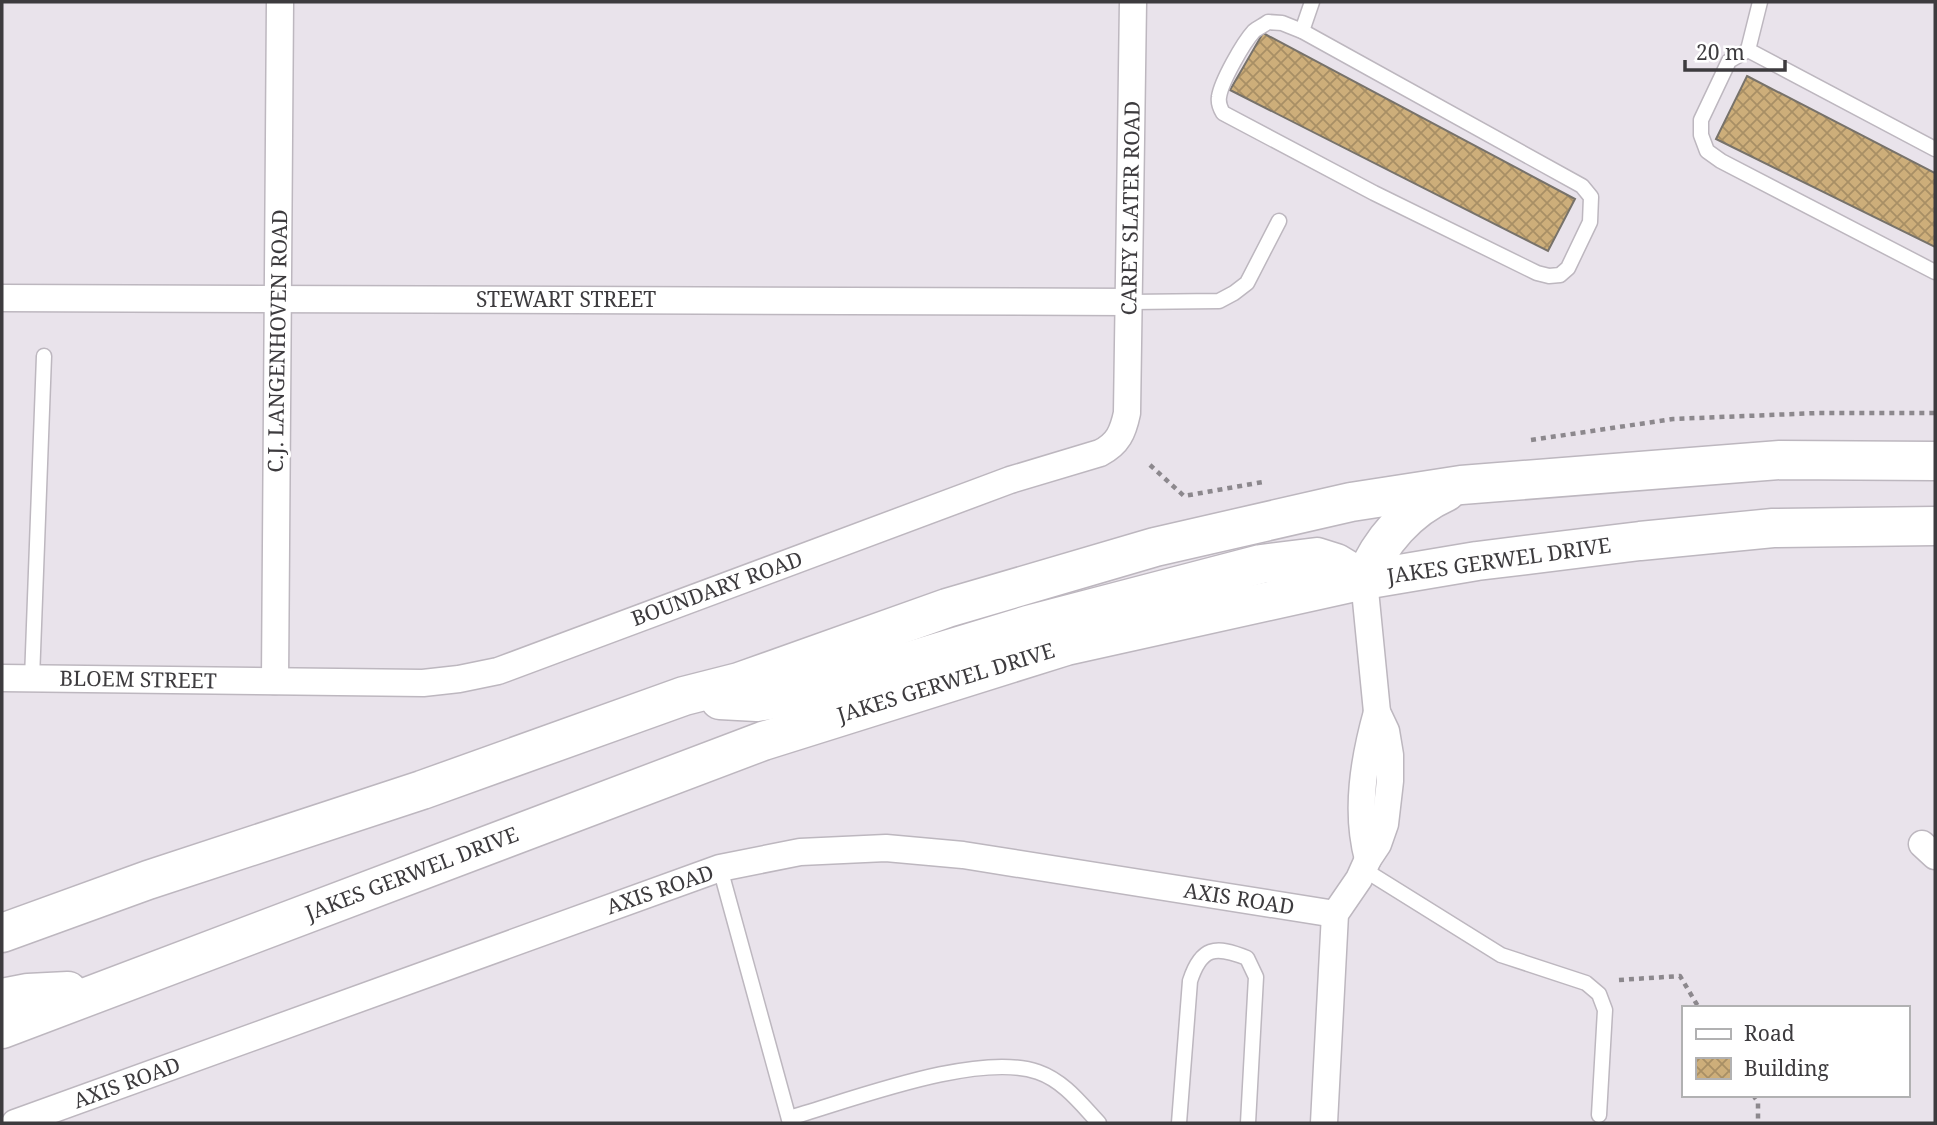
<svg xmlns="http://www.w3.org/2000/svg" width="1937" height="1125" font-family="'Noto Serif',serif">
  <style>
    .building { fill: url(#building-cross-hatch); stroke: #77726a; stroke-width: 2 }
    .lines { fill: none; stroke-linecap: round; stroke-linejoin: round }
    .service-casing { stroke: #bdb7bf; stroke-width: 17 }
    .minor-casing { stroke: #bdb7bf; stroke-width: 29 }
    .trunk-casing { stroke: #bdb7bf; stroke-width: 41 }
    .path { stroke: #8c888d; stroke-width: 4.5; stroke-dasharray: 5 5; stroke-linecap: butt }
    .service { stroke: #fff; stroke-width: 14 }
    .minor { stroke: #fff; stroke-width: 26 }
    .trunk { stroke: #fff; stroke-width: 38 }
    .labels { text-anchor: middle; stroke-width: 6; stroke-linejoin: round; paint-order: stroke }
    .street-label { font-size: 21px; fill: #3d3b3e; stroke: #fff }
  </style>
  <defs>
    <pattern id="building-cross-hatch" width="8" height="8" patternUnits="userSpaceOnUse" patternTransform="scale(1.75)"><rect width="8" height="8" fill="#cdae7a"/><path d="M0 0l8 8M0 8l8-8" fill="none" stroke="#a88f65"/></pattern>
  </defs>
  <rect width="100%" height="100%" fill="#e9e3eb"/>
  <g class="building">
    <path d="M 1263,33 L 1575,199 L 1548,251 L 1230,90 Z"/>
    <path d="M 1747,76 L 1935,173 L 1935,247 L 1716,139 Z"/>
  </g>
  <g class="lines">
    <g class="service-casing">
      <g id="service">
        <path d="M 1268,22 L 1282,23 L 1302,31 L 1582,186 L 1591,197 L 1590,222 L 1568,268 L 1560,275 L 1549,276 L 1537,273 L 1374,193 L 1223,113 C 1220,108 1218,103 1219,97 C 1221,82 1243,43 1254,31 C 1258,28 1264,25 1268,22 Z"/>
        <path d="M 1302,31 L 1312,2"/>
        <path d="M 1748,50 L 1729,61 L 1701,120 L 1701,135 L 1707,151 L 1721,161 L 1935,272"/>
        <path d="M 1748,50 L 1935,149"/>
        <path d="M 1748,50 L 1760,2"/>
        <path d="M 1130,302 L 1219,301 L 1234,293 L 1247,283 L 1279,221"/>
        <path d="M 32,679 L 44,356"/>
        <path d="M 720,868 L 790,1123"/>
        <path d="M 1363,869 L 1501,955 L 1586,983 L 1599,994 L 1605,1010 L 1599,1115"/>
        <path d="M 789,1118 C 852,1100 978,1051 1038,1072 C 1064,1081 1081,1104 1099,1123"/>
        <path d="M 1179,1123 L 1190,981 C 1201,947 1215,945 1247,958 L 1256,977 L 1248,1123"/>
      </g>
    </g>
    <g class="minor-casing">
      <g id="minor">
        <path d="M 2,298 L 1130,302"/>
        <path d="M 2,678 L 423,683 L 459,679 L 498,671 L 1010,480 L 1100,453 C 1118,444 1123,432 1127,413 L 1133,2"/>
        <path d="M 275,681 L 280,2"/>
        <path d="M 1922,844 L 1935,856"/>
        <path d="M 1368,859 C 1355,811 1364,759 1377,712"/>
        <path d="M 15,1123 L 720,868 L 800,852 L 886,848 L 963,855 L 1335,914"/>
        <path d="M 1324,1123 L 1335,914 L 1359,879 L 1368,859 L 1378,844 L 1385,824 L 1390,781 L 1390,755 L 1386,731 L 1377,712 L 1364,580"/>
      </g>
    </g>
    <g class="trunk-casing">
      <g id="trunk">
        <path d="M 1364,580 C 1380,541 1408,509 1446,492"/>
        <path d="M 720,700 L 757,702 L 794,696 L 1028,625 L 1261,564 L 1317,557 L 1336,563 L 1364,580"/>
        <path d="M 2,933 L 148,880 L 422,790 L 684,696 L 739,682 L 947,608 L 1155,547 L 1351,502 L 1461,485 L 1780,460 L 1935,461"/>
        <path d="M 2,998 L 28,993 L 68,991"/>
        <path d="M 2,1029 L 763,741 L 1066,646 L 1364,580 L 1477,561 L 1640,541 L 1773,528 L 1935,526"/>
      </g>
    </g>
    <g class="path">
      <path d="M 1531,440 L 1673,419 L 1818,413 L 1935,413"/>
      <path d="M 1150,465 L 1184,496 L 1263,482"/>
      <path d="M 1619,980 L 1680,976 L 1699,1008"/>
      <path d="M 1753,1095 L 1758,1102 L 1758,1123"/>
    </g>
    <use href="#service" class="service"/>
    <use href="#minor" class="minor"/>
    <use href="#trunk" class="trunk"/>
  </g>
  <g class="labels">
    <g class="street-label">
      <text transform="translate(1131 208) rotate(-89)" y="7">CAREY SLATER ROAD</text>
      <text x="566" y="307">STEWART STREET</text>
      <text transform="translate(278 341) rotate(-89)" y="7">C.J. LANGENHOVEN ROAD</text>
      <text transform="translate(1499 561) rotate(-8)" y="7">JAKES GERWEL DRIVE</text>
      <text transform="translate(717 589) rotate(-20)" y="7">BOUNDARY ROAD</text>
      <text transform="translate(138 680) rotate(1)" y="7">BLOEM STREET</text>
      <text transform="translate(946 683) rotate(-17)" y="7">JAKES GERWEL DRIVE</text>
      <text transform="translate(412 874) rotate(-21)" y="7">JAKES GERWEL DRIVE</text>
      <text transform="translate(660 890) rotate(-19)" y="7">AXIS ROAD</text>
      <text transform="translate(1239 899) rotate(9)" y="7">AXIS ROAD</text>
      <text transform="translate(127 1083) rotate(-20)" y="7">AXIS ROAD</text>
    </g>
  </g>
  <rect width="1937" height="1125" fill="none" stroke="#3d3b3e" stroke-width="7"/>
  <rect x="1682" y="1006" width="228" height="91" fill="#ffffff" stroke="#b1b1b2" stroke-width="2"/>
  <rect x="1696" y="1029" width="35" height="10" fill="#ffffff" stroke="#b1b1b2" stroke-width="2"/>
  <text x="1744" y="1041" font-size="21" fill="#3d3b3e">Road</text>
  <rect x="1696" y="1058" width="35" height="21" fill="url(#building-cross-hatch)" stroke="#b1b1b2" stroke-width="2"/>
  <text x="1744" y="1076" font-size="21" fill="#3d3b3e">Building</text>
  <path d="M1685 60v10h100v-10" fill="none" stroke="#3d3b3e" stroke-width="3.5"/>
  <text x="1696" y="60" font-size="21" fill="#3d3b3e" stroke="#ffffff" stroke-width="5" paint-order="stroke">20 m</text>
</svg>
